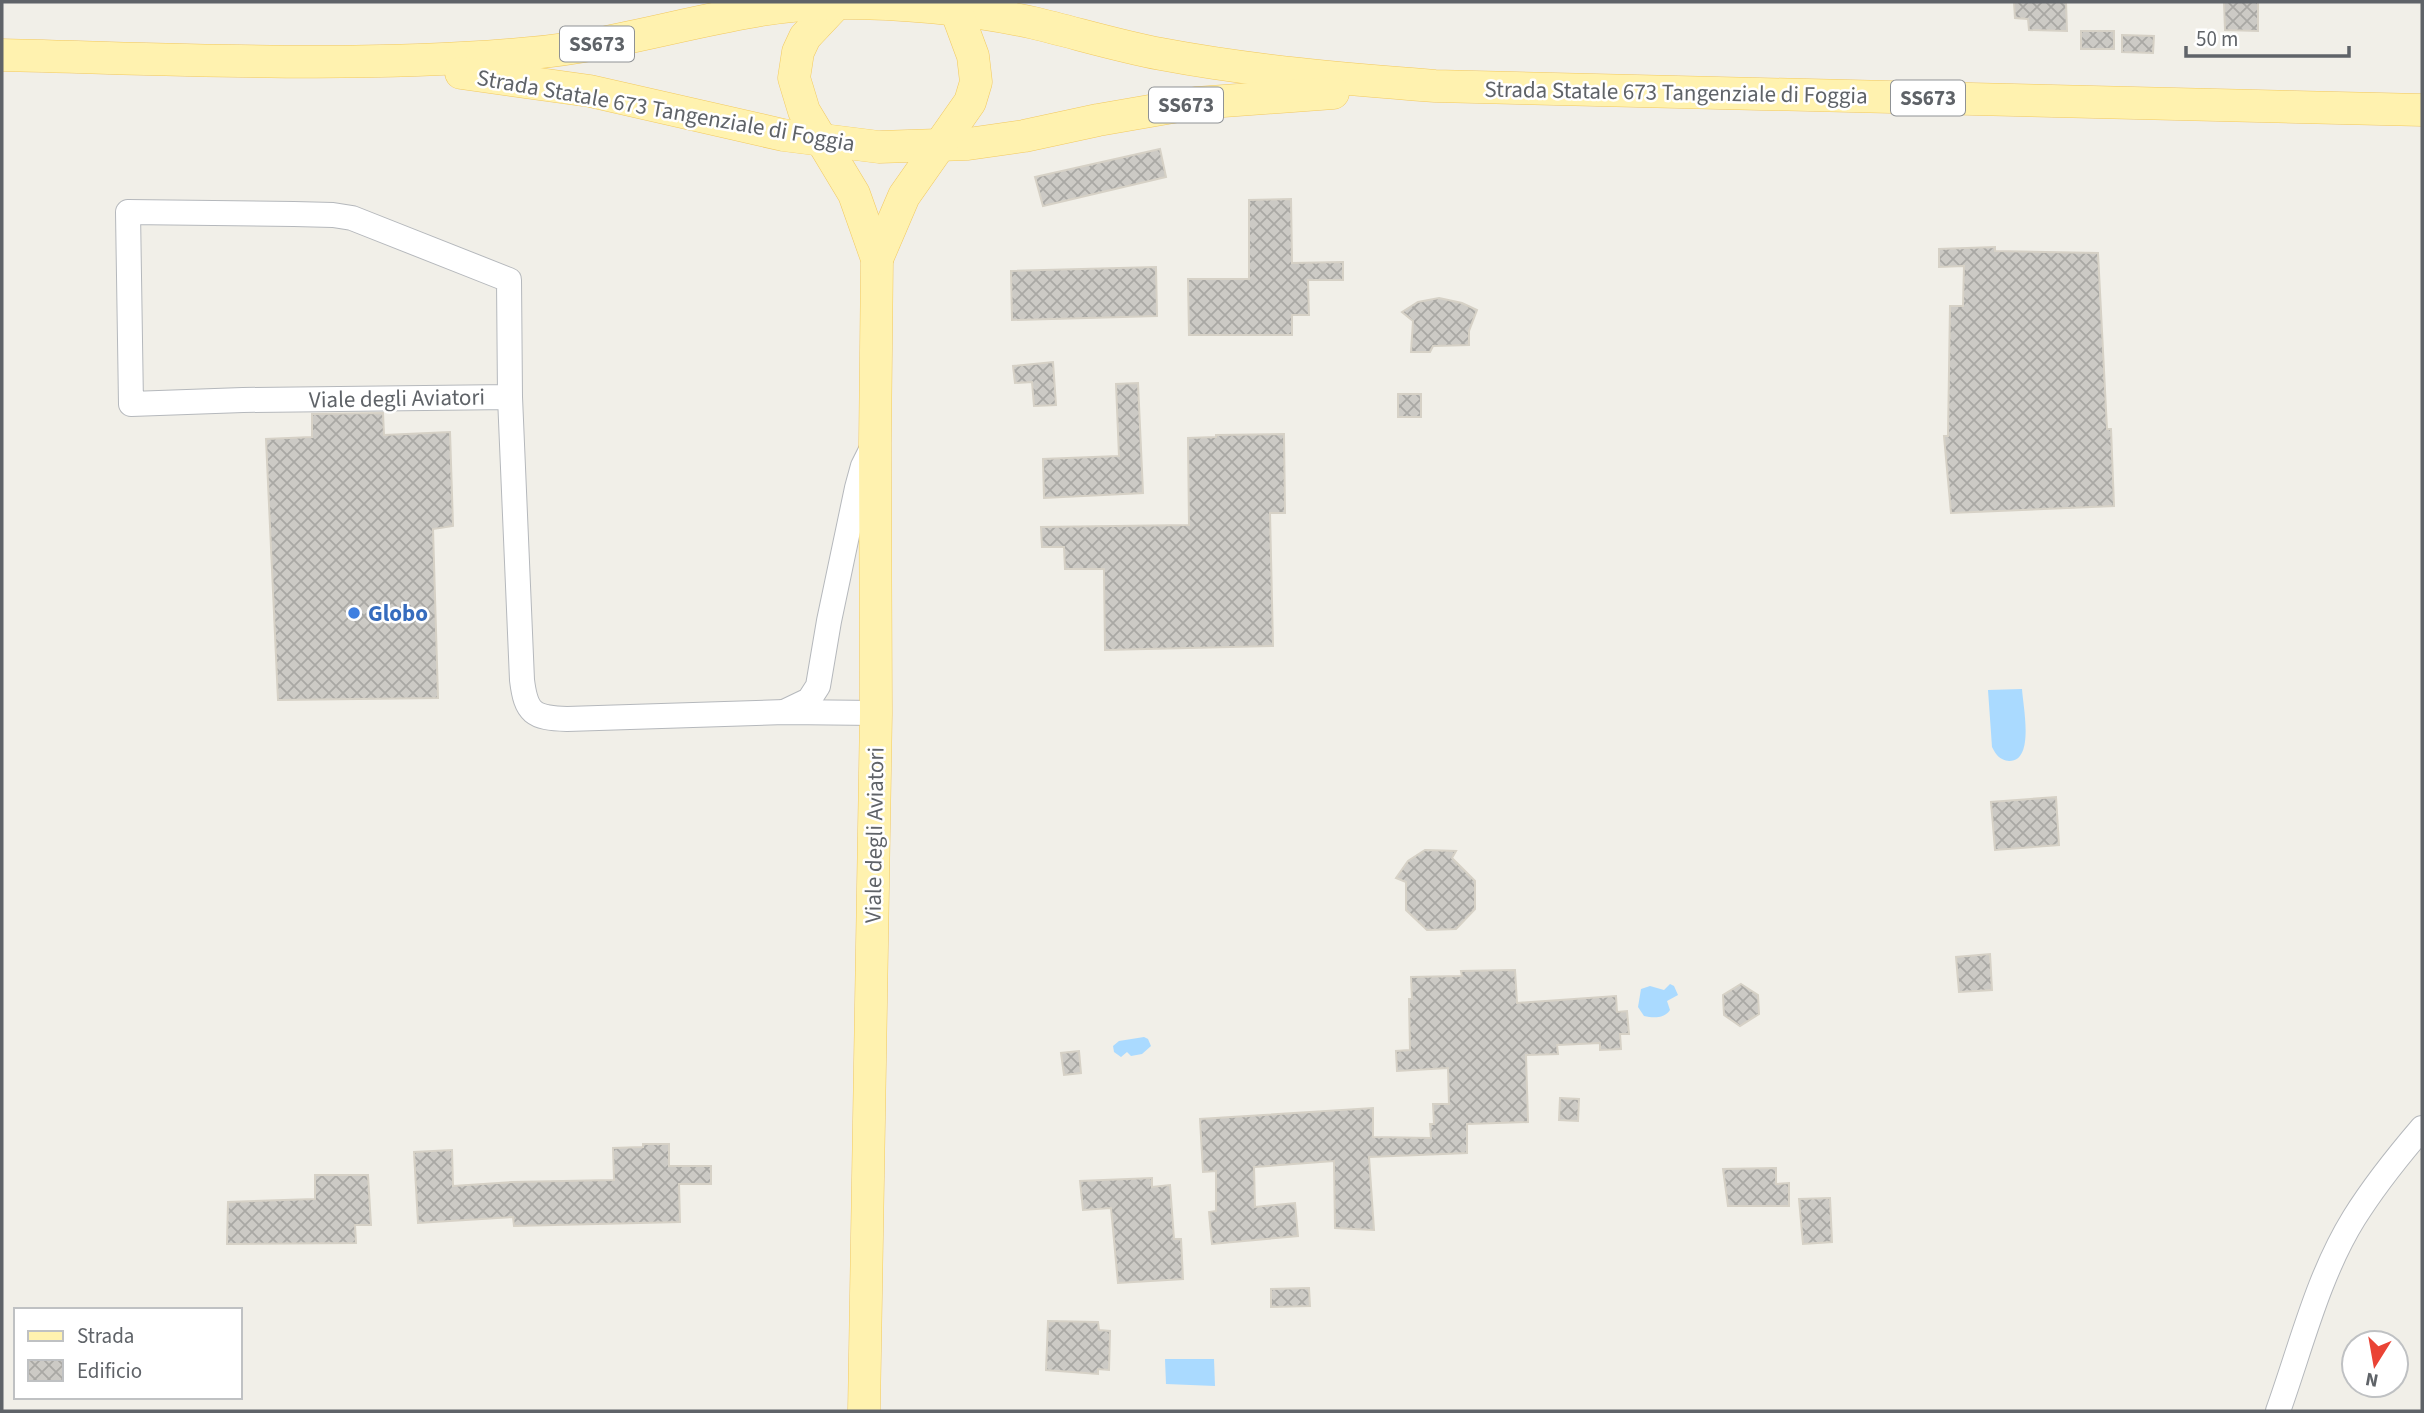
<svg xmlns="http://www.w3.org/2000/svg" width="2424" height="1413" font-family="'Source Sans 3',sans-serif">
  <style>
    .water { fill: #aadaff }
    .building { fill: url(#building-cross-hatch); stroke: #d6d1c6; stroke-width: 2 }
    .lines { fill: none; stroke-linecap: round; stroke-linejoin: round }
    .minor-casing { stroke: #b5b8bc; stroke-width: 26 }
    .major-casing { stroke: #f2c960; stroke-width: 33 }
    .minor { stroke: #fff; stroke-width: 24 }
    .major { stroke: #fff2af; stroke-width: 32 }
    .shop-dot { fill: #3f7fe0; stroke: #fff; stroke-width: 2.5 }
    .labels { text-anchor: middle; stroke-width: 5; stroke-linejoin: round; paint-order: stroke }
    .shield { fill: #fff; stroke: #8f9295; stroke-width: 2 }
    .shield-label { font-size: 21px; font-weight: bold; fill: #5f6368 }
    .street-label { font-size: 23px; fill: #5f6368; stroke: #fff }
    .shop-label { font-size: 23px; font-weight: bold; fill: #366cbe; stroke: #fff; text-anchor: start }
  </style>
  <defs>
    <pattern id="building-cross-hatch" width="8" height="8" patternUnits="userSpaceOnUse" patternTransform="scale(1.75)"><rect width="8" height="8" fill="#cccac5"/><path d="M0 0l8 8M0 8l8-8" fill="none" stroke="#a9a8a4"/></pattern>
  </defs>
  <rect width="100%" height="100%" fill="#f1efe8"/>
  <g class="water">
    <path d="M 2022,689 C 2023,706 2035,762 2009,761 C 2000,760 1996,755 1992,747 L 1988,690 Z"/>
    <path d="M 1670,984 L 1674,986 L 1678,995 L 1667,1001 L 1670,1010 C 1664,1019 1653,1018 1644,1016 L 1638,1007 L 1641,989 L 1650,986 L 1664,990 Z"/>
    <path d="M 1144,1037 L 1148,1039 L 1151,1046 L 1142,1054 L 1131,1056 L 1127,1052 L 1121,1057 L 1114,1052 L 1113,1046 L 1119,1041 Z"/>
    <path d="M 1165,1359 L 1214,1359 L 1215,1386 L 1166,1384 Z"/>
  </g>
  <g class="building">
    <path d="M 2014,2 L 2066,2 L 2067,31 L 2029,30 L 2028,19 L 2015,18 Z"/>
    <path d="M 2224,2 L 2258,2 L 2258,31 L 2225,30 Z"/>
    <rect x="2081" y="31" width="33" height="18"/>
    <path d="M 2122,35 L 2154,36 L 2153,53 L 2122,52 Z"/>
    <path d="M 1160,149 L 1166,177 L 1043,206 L 1035,177 Z"/>
    <path d="M 1291,199 L 1292,263 L 1343,262 L 1343,280 L 1308,280 L 1309,315 L 1292,315 L 1292,335 L 1189,335 L 1188,279 L 1249,279 L 1249,200 Z"/>
    <path d="M 1995,247 L 1995,251 L 2098,253 L 2107,429 L 2111,429 L 2114,506 L 1951,513 L 1944,436 L 1948,436 L 1950,306 L 1963,306 L 1964,266 L 1939,267 L 1939,249 Z"/>
    <path d="M 1156,267 L 1157,316 L 1012,320 L 1011,271 Z"/>
    <path d="M 1439,298 L 1462,303 L 1477,310 L 1469,331 L 1469,345 L 1433,346 L 1430,352 L 1411,352 L 1413,321 L 1402,312 L 1418,302 Z"/>
    <path d="M 1053,362 L 1056,405 L 1034,406 L 1032,382 L 1015,383 L 1013,366 Z"/>
    <path d="M 1138,383 L 1143,493 L 1044,498 L 1043,459 L 1119,456 L 1116,384 Z"/>
    <rect x="1398" y="394" width="23" height="23"/>
    <path d="M 383,413 L 384,435 L 450,432 L 453,526 L 433,529 L 438,698 L 278,700 L 266,439 L 312,437 L 312,414 Z"/>
    <path d="M 1284,434 L 1285,513 L 1270,513 L 1273,646 L 1105,650 L 1104,569 L 1065,569 L 1064,547 L 1042,547 L 1041,527 L 1189,525 L 1188,438 L 1216,437 L 1216,435 Z"/>
    <path d="M 2056,797 L 2059,845 L 1995,850 L 1991,802 Z"/>
    <path d="M 1425,850 L 1456,851 L 1452,858 L 1475,881 L 1475,909 L 1456,929 L 1427,930 L 1406,910 L 1406,882 L 1396,878 L 1408,861 Z"/>
    <path d="M 1990,954 L 1992,990 L 1959,992 L 1956,957 Z"/>
    <path d="M 1515,970 L 1517,1003 L 1616,996 L 1617,1012 L 1627,1011 L 1629,1034 L 1620,1034 L 1621,1049 L 1600,1050 L 1600,1043 L 1557,1045 L 1558,1054 L 1526,1055 L 1528,1122 L 1467,1124 L 1467,1153 L 1369,1157 L 1374,1230 L 1335,1228 L 1334,1161 L 1254,1167 L 1255,1207 L 1295,1203 L 1298,1236 L 1212,1244 L 1209,1212 L 1216,1211 L 1216,1171 L 1203,1172 L 1200,1119 L 1373,1108 L 1373,1137 L 1431,1138 L 1430,1124 L 1434,1124 L 1433,1104 L 1449,1104 L 1448,1068 L 1397,1071 L 1396,1051 L 1410,1050 L 1409,999 L 1412,999 L 1411,977 L 1462,976 L 1461,971 Z"/>
    <path d="M 1741,984 L 1758,995 L 1759,1014 L 1740,1026 L 1724,1015 L 1723,995 Z"/>
    <path d="M 1079,1051 L 1081,1073 L 1064,1075 L 1061,1053 Z"/>
    <path d="M 1560,1098 L 1579,1099 L 1578,1121 L 1559,1120 Z"/>
    <path d="M 643,1144 L 669,1144 L 669,1166 L 711,1166 L 711,1184 L 679,1184 L 680,1222 L 514,1226 L 513,1217 L 418,1223 L 414,1152 L 452,1150 L 453,1186 L 512,1182 L 614,1180 L 613,1148 L 643,1147 Z"/>
    <path d="M 1776,1168 L 1776,1184 L 1789,1183 L 1789,1206 L 1728,1206 L 1723,1169 Z"/>
    <path d="M 315,1175 L 368,1175 L 371,1225 L 355,1225 L 356,1243 L 227,1244 L 228,1202 L 315,1199 Z"/>
    <path d="M 1152,1178 L 1152,1187 L 1170,1185 L 1174,1239 L 1181,1239 L 1183,1279 L 1118,1283 L 1111,1208 L 1083,1210 L 1080,1181 Z"/>
    <path d="M 1830,1198 L 1832,1242 L 1803,1244 L 1799,1199 Z"/>
    <path d="M 1309,1288 L 1310,1306 L 1271,1307 L 1271,1289 Z"/>
    <path d="M 1048,1321 L 1098,1322 L 1099,1330 L 1110,1331 L 1109,1370 L 1098,1369 L 1098,1374 L 1046,1370 Z"/>
  </g>
  <g class="lines">
    <g class="minor-casing">
      <g id="minor">
        <path d="M 510,397 L 243,400 L 131,404 L 128,212 L 294,214 L 333,215 L 352,218 L 509,280 L 510,397 L 522,680 C 526,713 533,718 567,719 L 785,712 L 876,713"/>
        <path d="M 786,711 L 809,700 L 818,686 L 829,621 L 857,488 L 863,466 L 871,450"/>
        <path d="M 2278,1411 C 2301,1347 2318,1276 2354,1218 C 2374,1186 2398,1156 2422,1128"/>
      </g>
    </g>
    <g class="major-casing">
      <g id="major">
        <path d="M 838,2 L 805,37 L 798,52 L 794,78 L 804,111 L 854,194 L 877,259 L 875,443 L 876,713 L 864,1411"/>
        <path d="M 2,55 C 178,59 355,69 531,53 C 635,44 735,4 839,3 C 904,3 970,9 1034,23 C 1076,33 1118,46 1161,54 C 1251,71 1343,79 1435,86 L 2422,110"/>
        <path d="M 461,73 L 590,91 L 783,135 L 879,147 L 968,144 L 1024,136 L 1098,120 L 1196,103 L 1333,93"/>
        <path d="M 877,259 L 904,196 L 970,102 L 976,82 L 973,56 L 953,2"/>
      </g>
    </g>
    <use href="#minor" class="minor"/>
    <use href="#major" class="major"/>
  </g>
  <circle class="shop-dot" cx="354" cy="613" r="7"/>
  <g class="labels">
    <g class="shield">
      <rect x="560" y="26.5" width="74" height="35" rx="5"/>
      <rect x="1891" y="80.5" width="74" height="35" rx="5"/>
      <rect x="1149" y="87.5" width="74" height="35" rx="5"/>
    </g>
    <g class="shield-label">
      <text x="597" y="51">SS673</text>
      <text x="1928" y="105">SS673</text>
      <text x="1186" y="112">SS673</text>
    </g>
    <g class="street-label">
      <text transform="translate(1676 92) rotate(1)" y="8">Strada Statale 673 Tangenziale di Foggia</text>
      <text transform="translate(666 110) rotate(10)" y="8">Strada Statale 673 Tangenziale di Foggia</text>
      <text transform="translate(397 398) rotate(-1)" y="8">Viale degli Aviatori</text>
      <text transform="translate(874 835) rotate(-89)" y="8">Viale degli Aviatori</text>
    </g>
    <g class="shop-label">
      <text x="368" y="621">Globo</text>
    </g>
  </g>
  <rect width="2424" height="1413" fill="none" stroke="#5f6368" stroke-width="7"/>
  <rect x="14" y="1308" width="228" height="91" fill="#ffffff" stroke="#bfc1c3" stroke-width="2"/>
  <rect x="28" y="1331" width="35" height="10" fill="#fff2af" stroke="#bfc1c3" stroke-width="2"/>
  <text x="77" y="1343" font-size="21" fill="#5f6368">Strada</text>
  <rect x="28" y="1360" width="35" height="21" fill="url(#building-cross-hatch)" stroke="#bfc1c3" stroke-width="2"/>
  <text x="77" y="1378" font-size="21" fill="#5f6368">Edificio</text>
  <g transform="translate(2375 1364) rotate(191)"><circle r="33" fill="#ffffff" stroke="#bfc1c3" stroke-width="2"/>
  <path d="M0-5L12 26L0 18L-12 26Z" fill="#ea4335"/>
  <text y="-10" font-size="19" font-weight="bold" text-anchor="middle" fill="#5f6368">N</text>
  </g>
  <path d="M2186 46v10h163v-10" fill="none" stroke="#5f6368" stroke-width="3.5"/>
  <text x="2196" y="46" font-size="21" fill="#5f6368" stroke="#ffffff" stroke-width="5" paint-order="stroke">50 m</text>
</svg>
